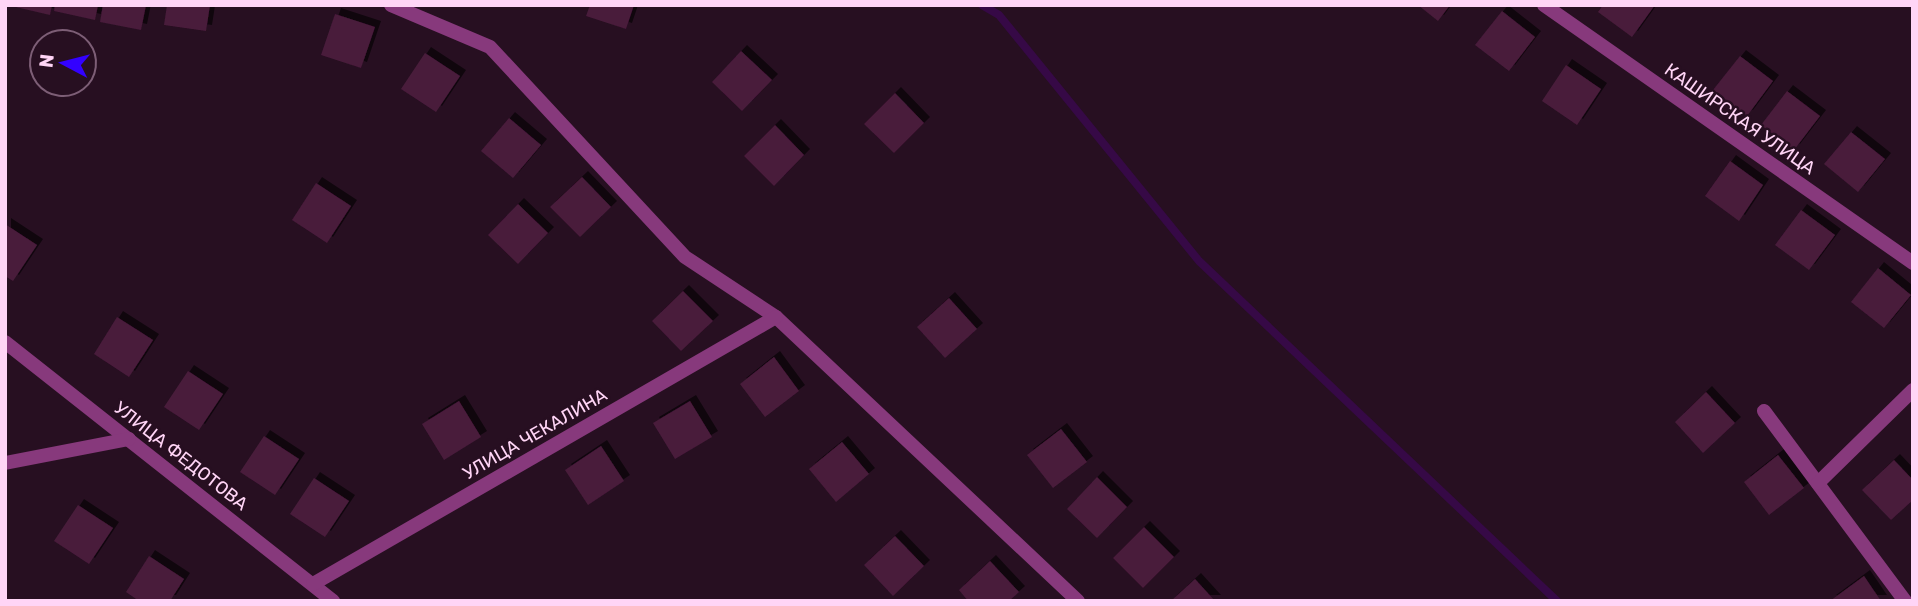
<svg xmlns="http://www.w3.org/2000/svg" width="1918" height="606" font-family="Rubik,sans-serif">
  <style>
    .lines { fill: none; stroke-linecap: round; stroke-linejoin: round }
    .stream { stroke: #360946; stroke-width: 8 }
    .building { fill: #481b3b; filter: url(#shadow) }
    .minor { stroke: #87397c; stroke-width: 14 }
    .labels { text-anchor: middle; stroke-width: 5; stroke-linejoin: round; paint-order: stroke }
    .street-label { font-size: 18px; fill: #ffd5f6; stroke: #270f21 }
  </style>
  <defs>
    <filter id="shadow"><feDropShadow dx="6" dy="-6" stdDeviation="0" flood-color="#0009"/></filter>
  </defs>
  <rect width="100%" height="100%" fill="#270f21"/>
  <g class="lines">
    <path class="stream" d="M 982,5 L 999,15 L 1199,261 L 1557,601"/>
  </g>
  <g class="building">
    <path d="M 7,5 L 52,5 L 50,15 Z"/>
    <path d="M 55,5 L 98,5 L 95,20 L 54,11 Z"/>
    <path d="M 103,5 L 146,5 L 141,30 L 100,22 Z"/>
    <path d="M 167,5 L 210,5 L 206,31 L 164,25 Z"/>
    <path d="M 590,5 L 634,5 L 626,29 L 586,16 Z"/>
    <path d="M 1418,5 L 1450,5 L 1438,21 Z"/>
    <path d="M 1603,5 L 1655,5 L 1632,37 L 1598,12 Z"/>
    <path d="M 1502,11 L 1535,37 L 1509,71 L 1475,45 Z"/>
    <path d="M 335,14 L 375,27 L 361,68 L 321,55 Z"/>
    <path d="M 741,51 L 772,80 L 742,111 L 712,82 Z"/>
    <path d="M 425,53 L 460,76 L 436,112 L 401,89 Z"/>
    <path d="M 1740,56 L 1773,81 L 1747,116 L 1713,90 Z"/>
    <path d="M 1566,65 L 1601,89 L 1577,125 L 1542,101 Z"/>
    <path d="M 1787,91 L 1820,116 L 1794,150 L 1761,125 Z"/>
    <path d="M 895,93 L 924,123 L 894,153 L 864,124 Z"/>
    <path d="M 509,118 L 541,145 L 513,178 L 481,151 Z"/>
    <path d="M 775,125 L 804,155 L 774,186 L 744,156 Z"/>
    <path d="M 1851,132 L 1885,159 L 1858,192 L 1824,164 Z"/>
    <path d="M 1730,161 L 1763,185 L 1739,221 L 1705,196 Z"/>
    <path d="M 582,177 L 611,207 L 580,237 L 550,207 Z"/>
    <path d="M 316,183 L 351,206 L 327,243 L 292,220 Z"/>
    <path d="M 518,204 L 548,233 L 518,264 L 488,235 Z"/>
    <path d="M 1801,210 L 1835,235 L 1809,270 L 1775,245 Z"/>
    <path d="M 5,224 L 37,245 L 13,281 L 5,276 Z"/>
    <path d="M 1878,268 L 1911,295 L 1884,328 L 1851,302 Z"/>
    <path d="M 683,291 L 713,321 L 681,351 L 652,321 Z"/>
    <path d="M 949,298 L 977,329 L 945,358 L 917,327 Z"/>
    <path d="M 117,317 L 153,340 L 129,377 L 94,354 Z"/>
    <path d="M 774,357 L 799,391 L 765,417 L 740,384 Z"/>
    <path d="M 188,371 L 223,394 L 199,430 L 164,407 Z"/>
    <path d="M 1706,392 L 1735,423 L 1703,453 L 1675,422 Z"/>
    <path d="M 459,401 L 481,437 L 444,460 L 422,424 Z"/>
    <path d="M 690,401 L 712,437 L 675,459 L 653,423 Z"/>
    <path d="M 1061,429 L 1087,462 L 1053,488 L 1027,455 Z"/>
    <path d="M 264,436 L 299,459 L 275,495 L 240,472 Z"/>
    <path d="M 842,442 L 869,474 L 836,502 L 809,469 Z"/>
    <path d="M 601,446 L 624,481 L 588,505 L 565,470 Z"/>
    <path d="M 1778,455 L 1804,488 L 1769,515 L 1744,482 Z"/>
    <path d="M 1894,460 L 1913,480 L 1913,500 L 1891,520 L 1862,490 Z"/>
    <path d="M 1097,477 L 1127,507 L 1097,538 L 1067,509 Z"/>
    <path d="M 314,478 L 349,501 L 325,537 L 290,514 Z"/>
    <path d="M 78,505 L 113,528 L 89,564 L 54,541 Z"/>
    <path d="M 1144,527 L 1174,557 L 1143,588 L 1113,558 Z"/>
    <path d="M 895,536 L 924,566 L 893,596 L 864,565 Z"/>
    <path d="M 149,556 L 184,579 L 170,601 L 139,601 L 126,592 Z"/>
    <path d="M 990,561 L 1019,592 L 1009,601 L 968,601 L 959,590 Z"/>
    <path d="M 1864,576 L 1881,601 L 1830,601 Z"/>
    <path d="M 1195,579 L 1215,601 L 1171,601 Z"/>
  </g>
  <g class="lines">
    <g class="minor">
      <path d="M 391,5 L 490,47 L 685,257 L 776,317 L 1078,601"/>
      <path d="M 1544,5 L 1913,263"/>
      <path d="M 5,342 L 333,601"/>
      <path d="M 1764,411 L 1905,601"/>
      <path d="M 5,463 L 129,439"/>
      <path d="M 1818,483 L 1913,390"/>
      <path d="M 313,584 L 776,317"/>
    </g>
  </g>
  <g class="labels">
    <g class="street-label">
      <text transform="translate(1740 119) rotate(35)" y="6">КАШИРСКАЯ УЛИЦА</text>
      <text transform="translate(535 434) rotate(-30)" y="6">УЛИЦА ЧЕКАЛИНА</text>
      <text transform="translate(181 456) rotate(38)" y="6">УЛИЦА ФЕДОТОВА</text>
    </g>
  </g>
  <rect width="1918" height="606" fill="none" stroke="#ffd5f6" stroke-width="14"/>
  <g transform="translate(63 63) rotate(277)"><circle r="33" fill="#270f21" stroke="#7d5e76" stroke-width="2"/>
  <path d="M0-5L12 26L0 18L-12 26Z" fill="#3301ff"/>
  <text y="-10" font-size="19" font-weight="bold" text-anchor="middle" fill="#ffd5f6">N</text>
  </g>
</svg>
